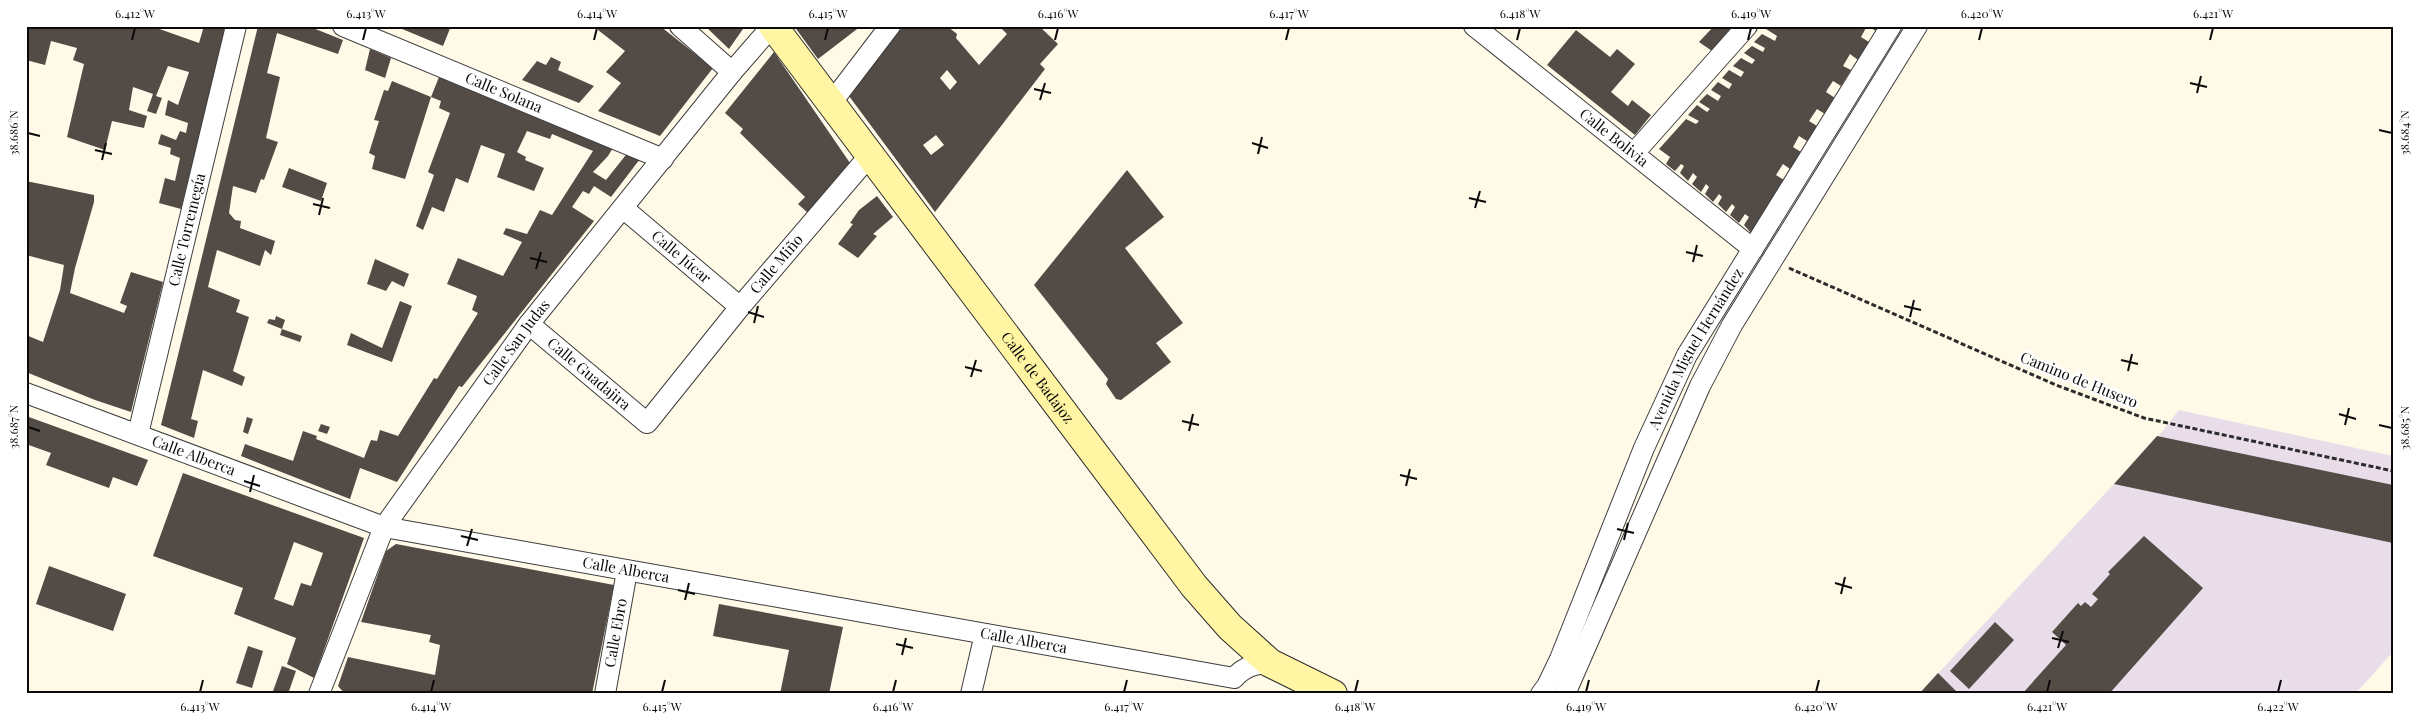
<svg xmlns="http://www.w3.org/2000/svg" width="2419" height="720" font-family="'Playfair Display',serif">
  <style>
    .industrial { fill: #e9ddea }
    .building { fill: #534b46; fill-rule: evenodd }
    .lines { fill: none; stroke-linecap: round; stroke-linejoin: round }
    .street-casing { stroke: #3d3d3d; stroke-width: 22 }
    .secondary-casing { stroke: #2c2c2c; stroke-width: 30 }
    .path { stroke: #2c2c2c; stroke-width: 3; stroke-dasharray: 5 2.5; stroke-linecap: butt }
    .street { stroke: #fff; stroke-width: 20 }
    .secondary { stroke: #fff5a2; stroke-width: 28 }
    .ticks { fill: none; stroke: #0a0a0a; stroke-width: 2 }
    .labels { text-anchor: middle; stroke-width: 5; stroke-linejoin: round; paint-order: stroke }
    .street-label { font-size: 15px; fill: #0a0a0a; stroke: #fff }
    .neatline { fill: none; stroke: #0a0a0a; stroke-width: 2 }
    .ticks-label { font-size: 12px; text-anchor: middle; fill: #0a0a0a }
  </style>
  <rect width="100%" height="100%" fill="#fffae7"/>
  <path class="industrial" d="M 2179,410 L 2393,456 L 2393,652 L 2355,694 L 1919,694 L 2162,432 Z"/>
  <g class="building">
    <path d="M 26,26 L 151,26 L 199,43 L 204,26 L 227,26 L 181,209 L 159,203 L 165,178 L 175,181 L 180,158 L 170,154 L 171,148 L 158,144 L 161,134 L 176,140 L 180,131 L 186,133 L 188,123 L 165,115 L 168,100 L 178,105 L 189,72 L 168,66 L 156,96 L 162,98 L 156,114 L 147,111 L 153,94 L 133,87 L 129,110 L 147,116 L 144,128 L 112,121 L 105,150 L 67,137 L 84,64 L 73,60 L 77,48 L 51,41 L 45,65 L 26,60 Z"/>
    <path d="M 258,26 L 308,26 L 343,40 L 338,54 L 277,33 L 267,73 L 280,77 L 266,138 L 278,142 L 264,180 L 261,179 L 256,193 L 233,186 L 229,213 L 235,220 L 241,221 L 240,228 L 275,241 L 271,255 L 265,250 L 260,266 L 217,250 L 208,287 L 240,300 L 236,312 L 249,317 L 233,371 L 245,377 L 242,386 L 203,370 L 191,419 L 198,421 L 194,438 L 161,425 Z"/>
    <path d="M 395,26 L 451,26 L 443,46 Z"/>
    <path d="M 600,26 L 660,26 L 713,68 L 660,136 L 598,111 L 621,83 L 606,72 L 625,51 L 598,30 Z"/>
    <path d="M 705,26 L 745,26 L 729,49 Z"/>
    <path d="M 794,26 L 861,26 L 818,59 Z"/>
    <path d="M 903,26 L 947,26 L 957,34 L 956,38 L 979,65 L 1007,34 L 1001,28 L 1002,26 L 1039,26 L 1058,44 L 1040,64 L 1045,69 L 935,212 L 849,96 ZM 947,70 L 957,82 L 950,90 L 940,78 ZM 936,135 L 944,145 L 931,155 L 923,145 Z"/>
    <path d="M 1714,26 L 1735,26 L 1712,51 L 1699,42 Z"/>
    <path d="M 1769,26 L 1784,28 L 1785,26 L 1879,26 L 1876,31 L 1867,26 L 1861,37 L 1869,42 L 1858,60 L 1850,54 L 1843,66 L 1851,70 L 1841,86 L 1833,81 L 1829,87 L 1826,92 L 1835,98 L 1825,114 L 1817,109 L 1809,121 L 1817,126 L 1807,141 L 1799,136 L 1793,147 L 1801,152 L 1790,169 L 1783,164 L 1776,175 L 1784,180 L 1751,233 L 1744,225 L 1749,217 L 1745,214 L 1739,223 L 1730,215 L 1735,207 L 1732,204 L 1726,212 L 1718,204 L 1722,197 L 1719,194 L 1713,202 L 1705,194 L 1709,187 L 1706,184 L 1701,192 L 1692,184 L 1697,177 L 1693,173 L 1688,181 L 1680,173 L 1684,166 L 1681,164 L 1675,171 L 1666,164 L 1670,157 L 1659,149 L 1686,119 L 1696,124 L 1699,121 L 1688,115 L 1697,105 L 1707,112 L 1710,109 L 1699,102 L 1707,94 L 1718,101 L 1721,96 L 1711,90 L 1718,82 L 1729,89 L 1732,84 L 1722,78 L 1729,70 L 1741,77 L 1744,72 L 1733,66 L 1741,58 L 1752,64 L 1755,60 L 1744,53 L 1752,46 L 1763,52 L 1765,48 L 1754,42 L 1762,34 L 1775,41 L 1777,36 L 1766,29 Z"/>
    <path d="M 1576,30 L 1610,57 L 1617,49 L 1635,64 L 1611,92 L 1628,106 L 1632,100 L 1651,115 L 1635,135 L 1547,65 Z"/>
    <path d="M 370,49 L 391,58 L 385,78 L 365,70 Z"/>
    <path d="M 774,52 L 850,163 L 808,213 L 798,204 L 805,197 L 740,133 L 743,129 L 725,113 Z"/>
    <path d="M 551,57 L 561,62 L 558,70 L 594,86 L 579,103 L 522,80 L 537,61 L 546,65 Z"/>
    <path d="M 439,77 L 614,146 L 608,156 L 593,172 L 606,180 L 629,151 L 643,155 L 611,197 L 594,186 L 589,194 L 583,191 L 572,207 L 594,221 L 462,387 L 459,386 L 397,482 L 360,468 L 350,499 L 241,456 L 245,444 L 293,461 L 303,431 L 317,436 L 316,439 L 364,458 L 371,440 L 377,441 L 380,430 L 398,436 L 434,378 L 437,379 L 478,313 L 472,310 L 477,296 L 447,284 L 458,258 L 503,276 L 522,242 L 503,234 L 506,228 L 527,234 L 540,210 L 552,215 L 593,151 L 552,134 L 550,139 L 527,131 L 517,152 L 526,157 L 525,160 L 544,168 L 534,191 L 497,177 L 505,154 L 481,145 L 468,183 L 456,178 L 444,212 L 432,207 L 423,230 L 416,226 L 434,175 L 428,172 L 450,113 L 439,108 L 441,101 L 431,97 Z"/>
    <path d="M 392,81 L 431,97 L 405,179 L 372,169 L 375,156 L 369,153 L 379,121 L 374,120 L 384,90 L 388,91 Z"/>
    <path d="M 289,168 L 327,183 L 321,201 L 282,187 Z"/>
    <path d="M 1127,170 L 1164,217 L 1125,248 L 1183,323 L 1156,343 L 1171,362 L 1121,400 L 1116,399 L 1106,384 L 1108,379 L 1034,285 Z"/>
    <path d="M 26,181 L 94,195 L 94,202 L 75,268 L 70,293 L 124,313 L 127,306 L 120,303 L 131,272 L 163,282 L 131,412 L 95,400 L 26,372 L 26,335 L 43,342 L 60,290 L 64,265 L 26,255 Z"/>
    <path d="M 877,196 L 893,217 L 873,234 L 877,236 L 858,258 L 838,244 L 853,224 L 850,223 L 859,210 Z"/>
    <path d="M 375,259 L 409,274 L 404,287 L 392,281 L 386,291 L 367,284 Z"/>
    <path d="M 400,301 L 412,306 L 392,362 L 347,345 L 351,333 L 382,348 Z"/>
    <path d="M 276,316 L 285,320 L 282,329 L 302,336 L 300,342 L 280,335 L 282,329 L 267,323 L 269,319 L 275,320 Z"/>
    <path d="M 26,416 L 148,460 L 137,486 L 113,477 L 109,488 L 46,465 L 51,453 L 26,444 Z"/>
    <path d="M 247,417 L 253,419 L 248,434 L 243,432 Z"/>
    <path d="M 321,424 L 330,427 L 327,434 L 318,431 Z"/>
    <path d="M 2157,436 L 2393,485 L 2393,543 L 2114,484 Z"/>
    <path d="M 183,473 L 364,538 L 314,678 L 287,664 L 296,638 L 234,614 L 243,588 L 153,556 ZM 294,542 L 323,553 L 311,586 L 301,583 L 293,606 L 274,599 Z"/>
    <path d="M 2144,536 L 2203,588 L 2109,694 L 2022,694 L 2066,645 L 2052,632 L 2078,603 L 2081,606 L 2085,602 L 2091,607 L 2098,599 L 2092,594 L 2110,574 L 2108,572 Z"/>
    <path d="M 396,544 L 614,585 L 592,694 L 345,694 L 338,686 L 348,657 L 435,675 L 440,645 L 429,642 L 431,635 L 361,622 L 386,551 Z"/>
    <path d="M 49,566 L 126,594 L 113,631 L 36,604 Z"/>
    <path d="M 719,604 L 843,627 L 829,694 L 780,694 L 789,650 L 713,636 Z"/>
    <path d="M 1995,622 L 2014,640 L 1969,689 L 1950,671 Z"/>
    <path d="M 248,646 L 263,651 L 252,688 L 236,683 Z"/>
    <path d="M 282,666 L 296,671 L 288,694 L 272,694 Z"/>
    <path d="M 1938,673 L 1959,694 L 1919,694 Z"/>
  </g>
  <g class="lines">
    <g class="street-casing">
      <g id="street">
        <path id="s1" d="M 343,26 L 663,159"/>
        <path d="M 680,26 L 732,72"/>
        <path id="s2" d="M 1474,26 L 1753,249"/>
        <path d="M 832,102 L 890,26"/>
        <path d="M 1635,152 L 1747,26"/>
        <path id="s3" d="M 623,208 L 740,307"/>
        <path id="s4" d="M 529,324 L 647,423 L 740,307 L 870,155"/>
        <path id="s5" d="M 26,393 L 384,527 L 1234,678 C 1245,666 1254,664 1270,663"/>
        <path id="s6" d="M 138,434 L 236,26"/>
        <path id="s7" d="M 319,694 L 384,527 L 529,324 L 732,72 L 772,26"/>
        <path id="s8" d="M 605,694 L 627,571"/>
        <path d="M 971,694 L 985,634"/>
        <path id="s9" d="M 1541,694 L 1547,686 L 1560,659 L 1644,448 L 1687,355 L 1891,26"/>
        <path d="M 1565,694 L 1700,386 L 1732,325 L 1917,26"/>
      </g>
    </g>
    <g class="secondary-casing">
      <g id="secondary">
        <path id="s10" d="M 773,26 L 1194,586 L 1230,627 L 1270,663 L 1333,694"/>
      </g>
    </g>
    <path class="path" d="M 1789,268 L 2056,385 L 2144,418 L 2393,471"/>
    <use href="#street" class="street"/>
    <use href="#secondary" class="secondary"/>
  </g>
  <path class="ticks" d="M 132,40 L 135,28M 363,40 L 366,28M 594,40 L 597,28M 825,40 L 828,28M 1055,40 L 1058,28M 1286,40 L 1289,28M 1517,40 L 1520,28M 1748,40 L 1751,28M 1979,40 L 1982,28M 2210,40 L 2213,28M 2190,83 L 2207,87M 1034,89 L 1051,93M 2197,93 L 2201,76M 1040,100 L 1045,83M 2379,130 L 2392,133M 28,133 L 40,136M 1252,143 L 1268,148M 95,150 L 112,154M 1258,154 L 1262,137M 102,160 L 106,143M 1469,198 L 1486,202M 313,204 L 330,208M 1475,208 L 1480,191M 319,215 L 323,198M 1686,252 L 1703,256M 530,258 L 547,262M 1693,262 L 1697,245M 536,269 L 541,252M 1904,306 L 1921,310M 748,312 L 764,317M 1910,317 L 1914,300M 754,323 L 758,306M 2121,360 L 2138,364M 965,367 L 982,371M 2128,371 L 2132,354M 971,377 L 976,360M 2339,414 L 2356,419M 1182,421 L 1199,425M 2345,425 L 2349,408M 2379,425 L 2392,428M 28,427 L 40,431M 1189,431 L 1193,414M 1400,475 L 1417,479M 244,481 L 260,486M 1406,486 L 1410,469M 250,492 L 254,475M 1617,529 L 1634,533M 461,536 L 478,540M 1624,540 L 1628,523M 467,546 L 472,529M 1835,583 L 1852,588M 678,590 L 695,594M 1841,594 L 1845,577M 685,600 L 689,583M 2052,638 L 2069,642M 896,644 L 913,648M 2058,648 L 2063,631M 902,655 L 906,638M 200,692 L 203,680M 431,692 L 434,680M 662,692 L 665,680M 893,692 L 896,680M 1124,692 L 1127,680M 1355,692 L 1358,680M 1586,692 L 1589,680M 1816,692 L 1819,680M 2047,692 L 2050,680M 2278,692 L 2281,680"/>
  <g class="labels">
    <g class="street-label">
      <text dy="5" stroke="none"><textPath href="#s1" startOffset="174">Calle Solana</textPath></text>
      <text dy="5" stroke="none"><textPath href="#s2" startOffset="179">Calle Bolivia</textPath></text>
      <text dy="5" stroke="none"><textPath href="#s6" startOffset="210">Calle Torremegía</textPath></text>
      <text dy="5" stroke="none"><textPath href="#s3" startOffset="76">Calle Júcar</textPath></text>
      <text dy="5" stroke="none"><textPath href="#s4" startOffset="359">Calle Miño</textPath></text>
      <text dy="5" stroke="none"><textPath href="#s7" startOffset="406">Calle San Judas</textPath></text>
      <text dy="5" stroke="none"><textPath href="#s9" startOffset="379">Avenida Miguel Hernández</textPath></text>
      <text dy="5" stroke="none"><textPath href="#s4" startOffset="78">Calle Guadajira</textPath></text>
      <text dy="5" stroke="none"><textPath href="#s10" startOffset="440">Calle de Badajoz</textPath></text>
      <text transform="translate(2079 380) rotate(22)" y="5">Camino de Husero</text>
      <text dy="5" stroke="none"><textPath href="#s5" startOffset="179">Calle Alberca</textPath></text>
      <text dy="5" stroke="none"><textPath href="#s5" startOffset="628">Calle Alberca</textPath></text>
      <text dy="5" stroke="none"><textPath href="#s8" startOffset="62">Calle Ebro</textPath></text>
      <text dy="5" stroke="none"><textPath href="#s5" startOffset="1032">Calle Alberca</textPath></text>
    </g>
  </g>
  <rect width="2419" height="720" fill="none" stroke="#ffffff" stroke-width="55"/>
  <rect x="28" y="28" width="2364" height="664" class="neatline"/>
  <g class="ticks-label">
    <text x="135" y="18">6.412°W</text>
    <text x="366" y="18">6.413°W</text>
    <text x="597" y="18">6.414°W</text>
    <text x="828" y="18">6.415°W</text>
    <text x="1058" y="18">6.416°W</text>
    <text x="1289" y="18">6.417°W</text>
    <text x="1520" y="18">6.418°W</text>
    <text x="1751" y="18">6.419°W</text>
    <text x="1982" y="18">6.420°W</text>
    <text x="2213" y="18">6.421°W</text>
    <text transform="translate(14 133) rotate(-90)" y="4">38.686°N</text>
    <text transform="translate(2405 133) rotate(-90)" y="4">38.684°N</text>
    <text transform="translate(14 427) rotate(-90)" y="4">38.687°N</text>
    <text transform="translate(2405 428) rotate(-90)" y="4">38.685°N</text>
    <text x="200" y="711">6.413°W</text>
    <text x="431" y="711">6.414°W</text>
    <text x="662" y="711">6.415°W</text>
    <text x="893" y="711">6.416°W</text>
    <text x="1124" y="711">6.417°W</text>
    <text x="1355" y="711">6.418°W</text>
    <text x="1586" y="711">6.419°W</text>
    <text x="1816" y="711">6.420°W</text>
    <text x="2047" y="711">6.421°W</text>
    <text x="2278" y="711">6.422°W</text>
  </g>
</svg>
